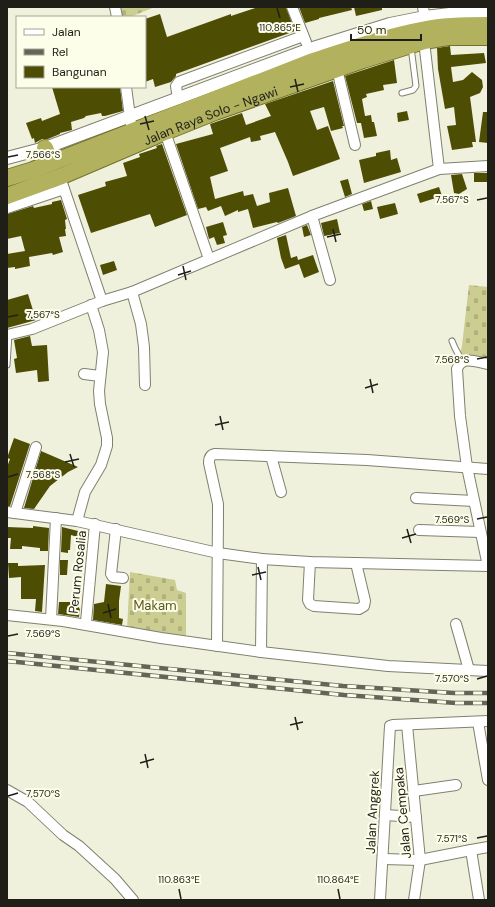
<svg xmlns="http://www.w3.org/2000/svg" width="495" height="907" font-family="'DM Sans',sans-serif">
  <style>
    .cemetery { fill: url(#cemetery-stones) }
    .building { fill: #4e4d04 }
    .lines { fill: none; stroke-linecap: round; stroke-linejoin: round }
    .service-casing { stroke: #80806f; stroke-width: 7 }
    .minor-casing { stroke: #80806f; stroke-width: 12 }
    .tertiary-casing { stroke: #80806f; stroke-width: 14 }
    .trunk-casing { stroke: #72722c; stroke-width: 18 }
    .service { stroke: #fff; stroke-width: 5 }
    .minor { stroke: #fff; stroke-width: 10 }
    .tertiary { stroke: #fff; stroke-width: 12 }
    .trunk { stroke: #b2b25e; stroke-width: 16 }
    .rail-casing { stroke: #646559; stroke-width: 4.5 }
    .rail { stroke: #fdfeea; stroke-width: 3; stroke-dasharray: 9; stroke-linecap: butt }
    .ticks { fill: none; stroke: #1f1f18; stroke-width: 1.5 }
    .labels { text-anchor: middle; stroke-width: 4; stroke-linejoin: round; paint-order: stroke }
    .street-label { font-size: 13px; fill: #1f1f18; stroke: #fdfeea }
    .park-label { font-size: 13px; fill: #5a591b; stroke: #fdfeea }
    .ticks-label { font-size: 10px; text-anchor: middle; fill: #1f1f18; stroke: #fdfeea; stroke-width: 4; stroke-linejoin: round; paint-order: stroke }
  </style>
  <defs>
    <pattern id="cemetery-stones" width="16" height="16" patternUnits="userSpaceOnUse"><rect width="16" height="16" fill="#cccd91"/><path d="M2 7V4a2 2 0 0 1 4 0v3zM10 15v-3a2 2 0 0 1 4 0v3z" fill="#afb07c"/></pattern>
  </defs>
  <rect width="100%" height="100%" fill="#f0f1dd"/>
  <g class="cemetery">
    <path d="M 120,7 L 155,7 L 130,17 L 121,17 Z"/>
    <path d="M 469,285 L 488,287 L 488,360 L 463,357 L 461,354 Z"/>
    <path d="M 130,572 L 175,580 L 177,590 L 186,593 L 186,636 L 127,629 Z"/>
  </g>
  <g class="building">
    <path d="M 258,7 L 286,7 L 295,31 L 176,74 L 176,76 L 171,82 L 155,87 L 153,79 L 145,82 L 145,19 L 160,14 L 167,37 L 231,14 L 231,16 Z"/>
    <path d="M 299,7 L 351,7 L 352,10 L 319,18 L 319,19 L 305,23 Z"/>
    <path d="M 354,7 L 382,7 L 382,10 L 356,16 Z"/>
    <path d="M 450,46 L 451,55 L 484,53 L 486,63 L 451,67 L 453,82 L 463,80 L 472,72 L 482,80 L 483,87 L 480,93 L 470,97 L 476,142 L 472,142 L 473,147 L 452,150 L 447,126 L 456,125 L 454,107 L 445,109 L 438,69 L 437,48 Z"/>
    <path d="M 394,60 L 397,83 L 383,85 L 384,90 L 366,94 L 367,97 L 362,99 L 365,116 L 371,115 L 372,122 L 374,122 L 377,136 L 364,138 L 361,123 L 357,123 L 345,76 Z"/>
    <path d="M 333,81 L 344,126 L 342,126 L 343,128 L 331,131 L 324,107 L 310,111 L 317,130 L 328,126 L 340,159 L 293,176 L 288,162 L 275,132 L 260,136 L 261,140 L 251,142 L 250,137 L 220,148 L 228,171 L 210,177 L 215,199 L 243,191 L 244,196 L 253,194 L 257,206 L 270,202 L 269,193 L 288,188 L 296,216 L 278,223 L 277,222 L 253,228 L 248,209 L 238,212 L 238,210 L 225,216 L 221,206 L 208,211 L 206,207 L 198,209 L 176,144 L 213,134 L 210,124 L 242,113 L 246,125 L 271,116 L 265,104 Z"/>
    <path d="M 52,87 L 120,87 L 123,111 L 105,116 L 102,116 L 101,113 L 86,116 L 84,118 L 71,122 L 72,130 L 60,133 L 60,134 L 48,139 L 42,139 L 35,143 L 34,138 L 32,139 L 26,123 L 41,118 L 42,121 L 60,114 Z"/>
    <path d="M 407,111 L 409,120 L 398,122 L 397,113 Z"/>
    <path d="M 483,112 L 488,112 L 488,143 L 479,142 Z"/>
    <path d="M 162,144 L 187,215 L 155,227 L 150,214 L 91,233 L 78,195 L 106,186 L 105,182 L 127,176 L 123,163 L 140,157 L 139,154 L 157,148 L 156,146 Z"/>
    <path d="M 390,150 L 391,160 L 397,158 L 401,172 L 364,183 L 359,160 L 376,156 L 376,153 Z"/>
    <rect x="474" y="173" width="14" height="9"/>
    <path d="M 462,174 L 467,189 L 459,194 L 454,193 L 451,175 Z"/>
    <path d="M 348,179 L 352,194 L 345,197 L 340,181 Z"/>
    <path d="M 439,187 L 442,196 L 420,203 L 417,194 Z"/>
    <path d="M 61,200 L 67,219 L 65,220 L 66,229 L 65,229 L 66,236 L 59,237 L 63,252 L 53,255 L 52,253 L 29,257 L 30,266 L 15,269 L 15,267 L 7,268 L 7,254 L 25,251 L 21,236 L 7,239 L 7,214 L 33,206 L 34,208 L 52,204 L 52,202 Z"/>
    <path d="M 371,201 L 373,209 L 364,211 L 362,204 Z"/>
    <path d="M 395,203 L 398,214 L 380,219 L 377,207 Z"/>
    <path d="M 337,219 L 340,233 L 324,236 L 321,223 Z"/>
    <path d="M 223,222 L 227,235 L 223,236 L 225,243 L 217,245 L 214,237 L 209,239 L 206,227 Z"/>
    <path d="M 307,225 L 311,235 L 304,237 L 302,227 Z"/>
    <path d="M 286,235 L 291,258 L 297,256 L 298,260 L 313,255 L 319,272 L 304,278 L 299,264 L 285,269 L 281,258 L 277,238 Z"/>
    <path d="M 114,261 L 117,270 L 103,275 L 100,265 Z"/>
    <path d="M 28,294 L 36,320 L 7,328 L 7,300 Z"/>
    <path d="M 30,336 L 32,346 L 47,345 L 49,381 L 38,382 L 37,370 L 16,373 L 14,359 L 17,358 L 14,340 Z"/>
    <path d="M 14,438 L 30,444 L 10,506 L 7,506 L 7,467 L 10,459 L 7,458 Z"/>
    <path d="M 41,451 L 78,467 L 68,472 L 50,486 L 34,509 L 24,508 Z"/>
    <path d="M 33,526 L 49,528 L 48,551 L 40,551 L 40,548 L 22,546 L 22,549 L 10,549 L 11,538 L 7,538 L 7,527 L 33,528 Z"/>
    <path d="M 62,527 L 86,533 L 84,539 L 71,535 L 70,550 L 68,550 L 68,553 L 61,552 Z"/>
    <path d="M 60,560 L 68,560 L 67,575 L 60,575 Z"/>
    <path d="M 8,563 L 18,563 L 18,566 L 45,565 L 42,612 L 35,611 L 36,599 L 21,599 L 21,577 L 9,578 Z"/>
    <path d="M 106,584 L 121,586 L 119,601 L 119,618 L 123,619 L 122,625 L 93,620 L 94,604 L 104,602 Z"/>
    <path d="M 59,602 L 79,602 L 79,609 L 80,608 L 79,617 L 58,614 Z"/>
  </g>
  <g class="lines">
    <g class="service-casing">
      <g id="service">
        <path d="M 402,93 L 413,90 L 416,86 L 411,47"/>
        <path d="M 452,341 L 455,348 L 462,361"/>
        <path d="M 7,365 L 9,334"/>
      </g>
    </g>
    <g class="minor-casing">
      <g id="minor">
        <path d="M 115,7 L 117,17"/>
        <path d="M 292,7 L 306,42"/>
        <path d="M 423,7 L 426,25"/>
        <path d="M 424,41 L 439,169"/>
        <path d="M 337,69 L 355,145"/>
        <path d="M 126,87 L 131,124"/>
        <path d="M 178,99 L 176,86 L 179,82 L 303,36"/>
        <path d="M 165,132 L 209,259"/>
        <path d="M 60,177 L 102,301"/>
        <path d="M 7,208 L 64,189"/>
        <path d="M 312,216 L 330,280"/>
        <path d="M 132,292 L 141,324 L 144,347 L 145,385"/>
        <path d="M 7,335 L 32,329 L 102,301 L 132,292 L 312,216 L 439,169 L 488,166"/>
        <path d="M 488,364 C 476,362 462,355 457,369 L 460,416 L 467,467 L 488,566"/>
        <path d="M 84,374 L 100,376"/>
        <path d="M 271,456 L 281,492"/>
        <path d="M 416,498 L 474,501"/>
        <path d="M 7,512 L 77,521 L 218,553 L 262,559 L 310,562 L 488,566"/>
        <path d="M 15,513 L 36,447"/>
        <path d="M 77,521 L 85,492 L 101,465 L 107,446 L 107,438 L 100,404 L 99,391 L 103,352 L 99,330 L 91,305"/>
        <path d="M 116,529 L 111,574 L 113,577 L 123,578"/>
        <path d="M 419,530 L 480,532"/>
        <path d="M 310,562 L 308,600 L 310,604 L 314,606 L 359,609 L 364,606 L 365,601 L 356,563"/>
        <path d="M 7,615 L 63,621 L 161,638 L 261,652 L 388,666 L 488,671"/>
        <path d="M 51,619 L 56,518"/>
        <path d="M 86,622 L 95,524"/>
        <path d="M 456,624 L 469,670"/>
        <path d="M 217,646 L 218,515 L 218,504 L 209,463 C 209,458 210,455 215,454 L 367,460 L 488,469"/>
        <path d="M 261,652 L 262,559"/>
        <path d="M 478,722 L 488,780"/>
        <path d="M 407,725 L 420,860 L 414,900"/>
        <path d="M 7,790 L 28,802 L 63,835 L 79,846 L 115,879 L 133,900"/>
        <path d="M 414,791 L 456,785"/>
        <path d="M 385,815 L 416,817"/>
        <path d="M 383,859 L 420,860 L 471,850"/>
        <path d="M 380,900 L 390,726 L 393,725 L 488,721"/>
        <path d="M 479,900 L 471,850 L 488,847"/>
      </g>
    </g>
    <g class="tertiary-casing">
      <path id="tertiary" d="M 7,158 L 45,148 L 310,49 L 390,24 L 425,17 L 458,13 L 488,13"/>
    </g>
    <g class="trunk-casing">
      <g id="trunk">
        <path d="M 45,148 L 51,163"/>
        <path d="M 7,178 L 33,170 L 313,61 C 350,49 388,36 426,29 C 446,25 468,25 488,25"/>
        <path id="s1" d="M 7,196 L 62,176 L 165,132 L 215,112 L 363,60 L 424,41 L 448,37 L 488,37"/>
      </g>
    </g>
    <use href="#service" class="service"/>
    <use href="#minor" class="minor"/>
    <use href="#tertiary" class="tertiary"/>
    <use href="#trunk" class="trunk"/>
    <g class="rail-casing">
      <g id="rail">
        <path d="M 7,653 L 343,686 L 454,693 L 488,693"/>
        <path d="M 7,661 L 344,695 L 456,703 L 488,703"/>
      </g>
    </g>
    <use href="#rail" class="rail"/>
  </g>
  <path class="ticks" d="M 277,8 L 280,18M 295,79 L 298,92M 290,87 L 304,84M 145,116 L 149,130M 140,124 L 154,121M 8,157 L 18,155M 477,200 L 487,198M 333,229 L 336,242M 327,237 L 341,234M 183,266 L 186,280M 178,275 L 191,271M 8,317 L 18,315M 477,359 L 487,357M 370,379 L 373,393M 365,388 L 378,384M 220,416 L 223,430M 215,425 L 229,422M 70,454 L 74,467M 65,462 L 79,459M 8,477 L 18,474M 477,519 L 487,517M 407,529 L 411,543M 402,538 L 416,534M 258,567 L 261,580M 252,575 L 266,572M 108,604 L 111,618M 103,613 L 116,609M 8,636 L 18,634M 477,679 L 487,676M 295,717 L 298,730M 290,725 L 303,722M 145,754 L 148,768M 140,763 L 154,759M 8,796 L 18,793M 477,838 L 487,836M 179,889 L 181,899M 338,889 L 340,899"/>
  <g class="labels">
    <g class="street-label">
      <text dy="5" stroke="none"><textPath href="#s1" startOffset="219">Jalan Raya Solo - Ngawi</textPath></text>
      <text transform="translate(77 572) rotate(-84)" y="5">Perum Rosalia</text>
      <text transform="translate(372 812) rotate(-87)" y="5">Jalan Anggrek</text>
      <text transform="translate(402 813) rotate(-95)" y="5">Jalan Cempaka</text>
    </g>
    <g class="park-label">
      <text x="155" y="610">Makam</text>
    </g>
  </g>
  <g class="ticks-label">
    <text x="280" y="31">110.865°E</text>
    <text x="43" y="158">7.566°S</text>
    <text x="452" y="203">7.567°S</text>
    <text x="43" y="318">7.567°S</text>
    <text x="452" y="363">7.568°S</text>
    <text x="43" y="478">7.568°S</text>
    <text x="452" y="523">7.569°S</text>
    <text x="43" y="637">7.569°S</text>
    <text x="452" y="682">7.570°S</text>
    <text x="43" y="797">7.570°S</text>
    <text x="452" y="842">7.571°S</text>
    <text x="179" y="883">110.863°E</text>
    <text x="338" y="883">110.864°E</text>
  </g>
  <rect width="495" height="907" fill="none" stroke="#1f1f18" stroke-width="16"/>
  <rect x="16" y="16" width="130" height="72" fill="#fdfeea" stroke="#a4a596"/>
  <rect x="24" y="29" width="20" height="6" fill="#ffffff" stroke="#a4a596"/>
  <text x="52" y="36" font-size="12" fill="#1f1f18">Jalan</text>
  <rect x="24" y="49" width="20" height="6" fill="#646559" stroke="#a4a596"/>
  <text x="52" y="56" font-size="12" fill="#1f1f18">Rel</text>
  <rect x="24" y="66" width="20" height="12" fill="#4e4d04" stroke="#a4a596"/>
  <text x="52" y="76" font-size="12" fill="#1f1f18">Bangunan</text>
  <path d="M351 34v6h70v-6" fill="none" stroke="#1f1f18" stroke-width="2"/>
  <text x="357" y="34" font-size="12" fill="#1f1f18" stroke="#fdfeea" stroke-width="3" paint-order="stroke">50 m</text>
</svg>
